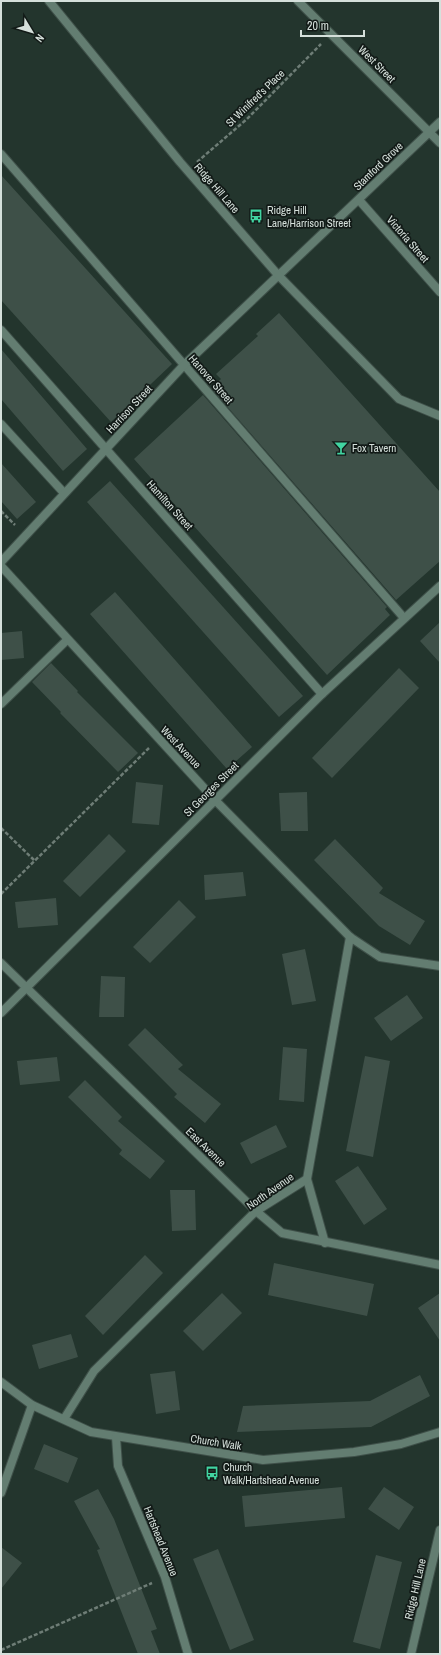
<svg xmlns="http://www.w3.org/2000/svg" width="441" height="1655" font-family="'Archivo Narrow',sans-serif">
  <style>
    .building { fill: #3e5048 }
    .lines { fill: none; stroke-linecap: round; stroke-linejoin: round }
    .service-casing { stroke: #3f5049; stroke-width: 10 }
    .minor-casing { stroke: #3f5049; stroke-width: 10 }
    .tertiary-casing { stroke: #3f5049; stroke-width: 10 }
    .path { stroke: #6e7d76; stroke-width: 2.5; stroke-dasharray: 4 2; stroke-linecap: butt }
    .service { stroke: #637d71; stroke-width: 8 }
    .minor { stroke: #637d71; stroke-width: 8 }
    .tertiary { stroke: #637d71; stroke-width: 8 }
    .labels { text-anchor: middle; stroke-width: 3.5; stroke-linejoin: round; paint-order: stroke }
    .street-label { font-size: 11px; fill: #d5e0db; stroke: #121a17 }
    .poi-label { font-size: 11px; fill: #d5e0db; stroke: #121a17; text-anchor: start }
  </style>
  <rect width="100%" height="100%" fill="#23352d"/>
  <g class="building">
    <path d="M 1,175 L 172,364 L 111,422 L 1,300 Z"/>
    <path d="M 279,313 L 440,492 L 440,561 L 396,600 L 211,388 L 221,379 L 216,374 L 258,336 L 256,334 Z"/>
    <path d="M 1,349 L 87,449 L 63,471 L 1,399 Z"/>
    <path d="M 203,395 L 387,607 L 385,609 L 390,615 L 327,675 L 134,459 Z"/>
    <path d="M 1,463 L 36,502 L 17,519 L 1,501 Z"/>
    <path d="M 110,481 L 303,696 L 279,717 L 87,502 Z"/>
    <path d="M 115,592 L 252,747 L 227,769 L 90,614 Z"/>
    <path d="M 440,622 L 440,663 L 420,641 Z"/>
    <path d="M 22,631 L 24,658 L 1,660 L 1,633 Z"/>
    <path d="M 51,663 L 78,691 L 77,692 L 138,753 L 118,772 L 60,713 L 61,712 L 32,682 Z"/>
    <path d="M 399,668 L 419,688 L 332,778 L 312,758 Z"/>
    <path d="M 136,782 L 163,785 L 159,825 L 132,823 Z"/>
    <path d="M 307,792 L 308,831 L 281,831 L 279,793 Z"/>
    <path d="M 109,834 L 126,851 L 80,897 L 63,881 Z"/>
    <path d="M 335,839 L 383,888 L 379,893 L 425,921 L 410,945 L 379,926 L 314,860 Z"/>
    <path d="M 243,872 L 246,896 L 205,900 L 204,875 Z"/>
    <path d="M 56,898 L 58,925 L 18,928 L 15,902 Z"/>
    <path d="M 179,900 L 196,917 L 150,963 L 133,947 Z"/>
    <path d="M 305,949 L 316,1001 L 292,1005 L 282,954 Z"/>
    <path d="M 101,976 L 125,977 L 124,1017 L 99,1017 Z"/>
    <path d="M 407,995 L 423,1018 L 391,1041 L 374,1018 Z"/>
    <path d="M 145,1028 L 183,1065 L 178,1069 L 221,1104 L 205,1123 L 174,1097 L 177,1094 L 128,1045 Z"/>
    <path d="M 283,1047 L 307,1049 L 304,1102 L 279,1100 Z"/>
    <path d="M 365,1056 L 390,1061 L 373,1157 L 346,1151 Z"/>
    <path d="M 57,1057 L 60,1081 L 20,1085 L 17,1061 Z"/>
    <path d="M 85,1080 L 122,1117 L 118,1121 L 165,1161 L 150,1179 L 119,1154 L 122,1150 L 68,1097 Z"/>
    <path d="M 276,1125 L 287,1147 L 251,1164 L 240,1143 Z"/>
    <path d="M 358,1166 L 387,1209 L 364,1225 L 335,1181 Z"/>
    <path d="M 170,1190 L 195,1190 L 196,1230 L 172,1231 Z"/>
    <path d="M 145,1255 L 163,1273 L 103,1335 L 85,1316 Z"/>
    <path d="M 274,1263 L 374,1284 L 367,1316 L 268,1295 Z"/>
    <path d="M 222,1293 L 242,1313 L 203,1351 L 183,1331 Z"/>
    <path d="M 440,1293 L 440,1341 L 418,1308 Z"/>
    <path d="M 71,1334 L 78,1357 L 39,1369 L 32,1345 Z"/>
    <path d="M 175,1371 L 180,1410 L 156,1414 L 150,1374 Z"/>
    <path d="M 420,1375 L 430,1396 L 371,1427 L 237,1432 L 243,1406 L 370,1401 Z"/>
    <path d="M 44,1444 L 78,1458 L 68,1483 L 34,1469 Z"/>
    <path d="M 342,1487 L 345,1518 L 245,1527 L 242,1496 Z"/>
    <path d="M 384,1487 L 414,1507 L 399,1530 L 368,1509 Z"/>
    <path d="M 98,1489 L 114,1519 L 157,1629 L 151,1631 L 160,1654 L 138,1654 L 97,1550 L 100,1549 L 74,1501 Z"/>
    <path d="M 1,1547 L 22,1563 L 1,1589 Z"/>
    <path d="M 218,1549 L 254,1640 L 230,1650 L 193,1559 Z"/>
    <path d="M 376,1555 L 402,1562 L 380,1649 L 353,1642 Z"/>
  </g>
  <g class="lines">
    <g class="service-casing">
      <g id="service">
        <path d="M 1,424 L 64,493"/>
        <path d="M 1,704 L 67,640"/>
      </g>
    </g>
    <g class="minor-casing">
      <g id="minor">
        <path d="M 298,1 L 440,143"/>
        <path d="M 1,154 L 404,618"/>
        <path d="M 359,200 L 440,292"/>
        <path d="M 1,330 L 322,694"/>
        <path d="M 1,562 L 184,365 L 440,122"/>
        <path d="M 1,566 L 215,800 L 350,937 L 380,957 L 440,966"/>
        <path d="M 1,963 L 256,1211 L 282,1233 L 440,1265"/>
        <path d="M 1,1013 L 322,694 L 440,586"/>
        <path d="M 307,1179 L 325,1243"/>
        <path d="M 1,1382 L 32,1405 L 91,1432 L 263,1460 L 354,1452 L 401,1444 L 440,1432"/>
        <path d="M 64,1419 L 94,1371 L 256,1211 L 307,1179 L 350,937"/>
        <path d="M 116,1437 L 118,1466 L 165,1577 L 188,1654"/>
        <path d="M 1,1493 L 32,1405"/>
        <path d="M 411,1654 L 440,1530"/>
      </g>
    </g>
    <g class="tertiary-casing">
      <path id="tertiary" d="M 49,1 L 180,162 L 278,275 L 399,399 L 440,416"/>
    </g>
    <g class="path">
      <path d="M 197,162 L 247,119 L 321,44"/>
      <path d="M 1,511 L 15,525"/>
      <path d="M 1,828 L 34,860"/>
      <path d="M 1,894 L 149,748"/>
      <path d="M 1,1650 L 152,1583"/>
    </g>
    <use href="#service" class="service"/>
    <use href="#minor" class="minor"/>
    <use href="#tertiary" class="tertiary"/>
  </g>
  <defs>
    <g id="bus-bare" transform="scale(1.08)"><path d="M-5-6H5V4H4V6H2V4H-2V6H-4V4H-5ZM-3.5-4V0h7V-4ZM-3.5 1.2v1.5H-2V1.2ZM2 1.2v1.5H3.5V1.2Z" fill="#41d4a1" stroke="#121a17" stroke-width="2.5" paint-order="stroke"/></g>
    <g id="bar-bare" transform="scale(1.08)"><path d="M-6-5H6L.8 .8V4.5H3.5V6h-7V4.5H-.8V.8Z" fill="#41d4a1" stroke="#121a17" stroke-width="2.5" paint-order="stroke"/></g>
  </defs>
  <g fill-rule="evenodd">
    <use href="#bus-bare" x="256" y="216"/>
    <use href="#bar-bare" x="341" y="448"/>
    <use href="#bus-bare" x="212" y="1473"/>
  </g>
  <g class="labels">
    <g class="street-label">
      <text transform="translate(377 64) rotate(45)" y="4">West Street</text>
      <text transform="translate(255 98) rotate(-44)" y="4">St Winifred's Place</text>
      <text transform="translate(378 166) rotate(-44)" y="4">Stamford Grove</text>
      <text transform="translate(217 188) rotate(49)" y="4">Ridge Hill Lane</text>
      <text transform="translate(408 239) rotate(49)" y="4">Victoria Street</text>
      <text transform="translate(211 379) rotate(49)" y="4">Hanover Street</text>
      <text transform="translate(129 409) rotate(-47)" y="4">Harrison Street</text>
      <text transform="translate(170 505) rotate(48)" y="4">Hamilton Street</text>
      <text transform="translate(181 747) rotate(47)" y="4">West Avenue</text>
      <text transform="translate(211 789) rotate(-45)" y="4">St Georges Street</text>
      <text transform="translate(206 1147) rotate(44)" y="4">East Avenue</text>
      <text transform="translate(270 1191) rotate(-35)" y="4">North Avenue</text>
      <text transform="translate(216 1442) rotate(9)" y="4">Church Walk</text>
      <text transform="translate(161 1541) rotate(68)" y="4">Hartshead Avenue</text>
      <text transform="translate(415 1589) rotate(-77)" y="4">Ridge Hill Lane</text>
    </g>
    <g class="poi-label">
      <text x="267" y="214">Ridge Hill<tspan x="267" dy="13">Lane/Harrison Street</tspan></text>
      <text x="352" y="452">Fox Tavern</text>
      <text x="223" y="1471">Church<tspan x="223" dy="13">Walk/Hartshead Avenue</tspan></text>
    </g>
  </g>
  <rect width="441" height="1655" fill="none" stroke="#d5e0db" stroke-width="4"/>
  <g transform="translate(32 32) rotate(128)" stroke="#121a17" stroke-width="3" paint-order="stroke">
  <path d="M0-3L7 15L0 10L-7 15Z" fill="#d5e0db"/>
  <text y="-6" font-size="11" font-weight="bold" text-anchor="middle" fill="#d5e0db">N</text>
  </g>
  <path d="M301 30v6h63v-6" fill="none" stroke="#d5e0db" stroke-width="2"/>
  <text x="307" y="30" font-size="12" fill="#d5e0db" stroke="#121a17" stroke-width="3" paint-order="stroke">20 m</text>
</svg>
